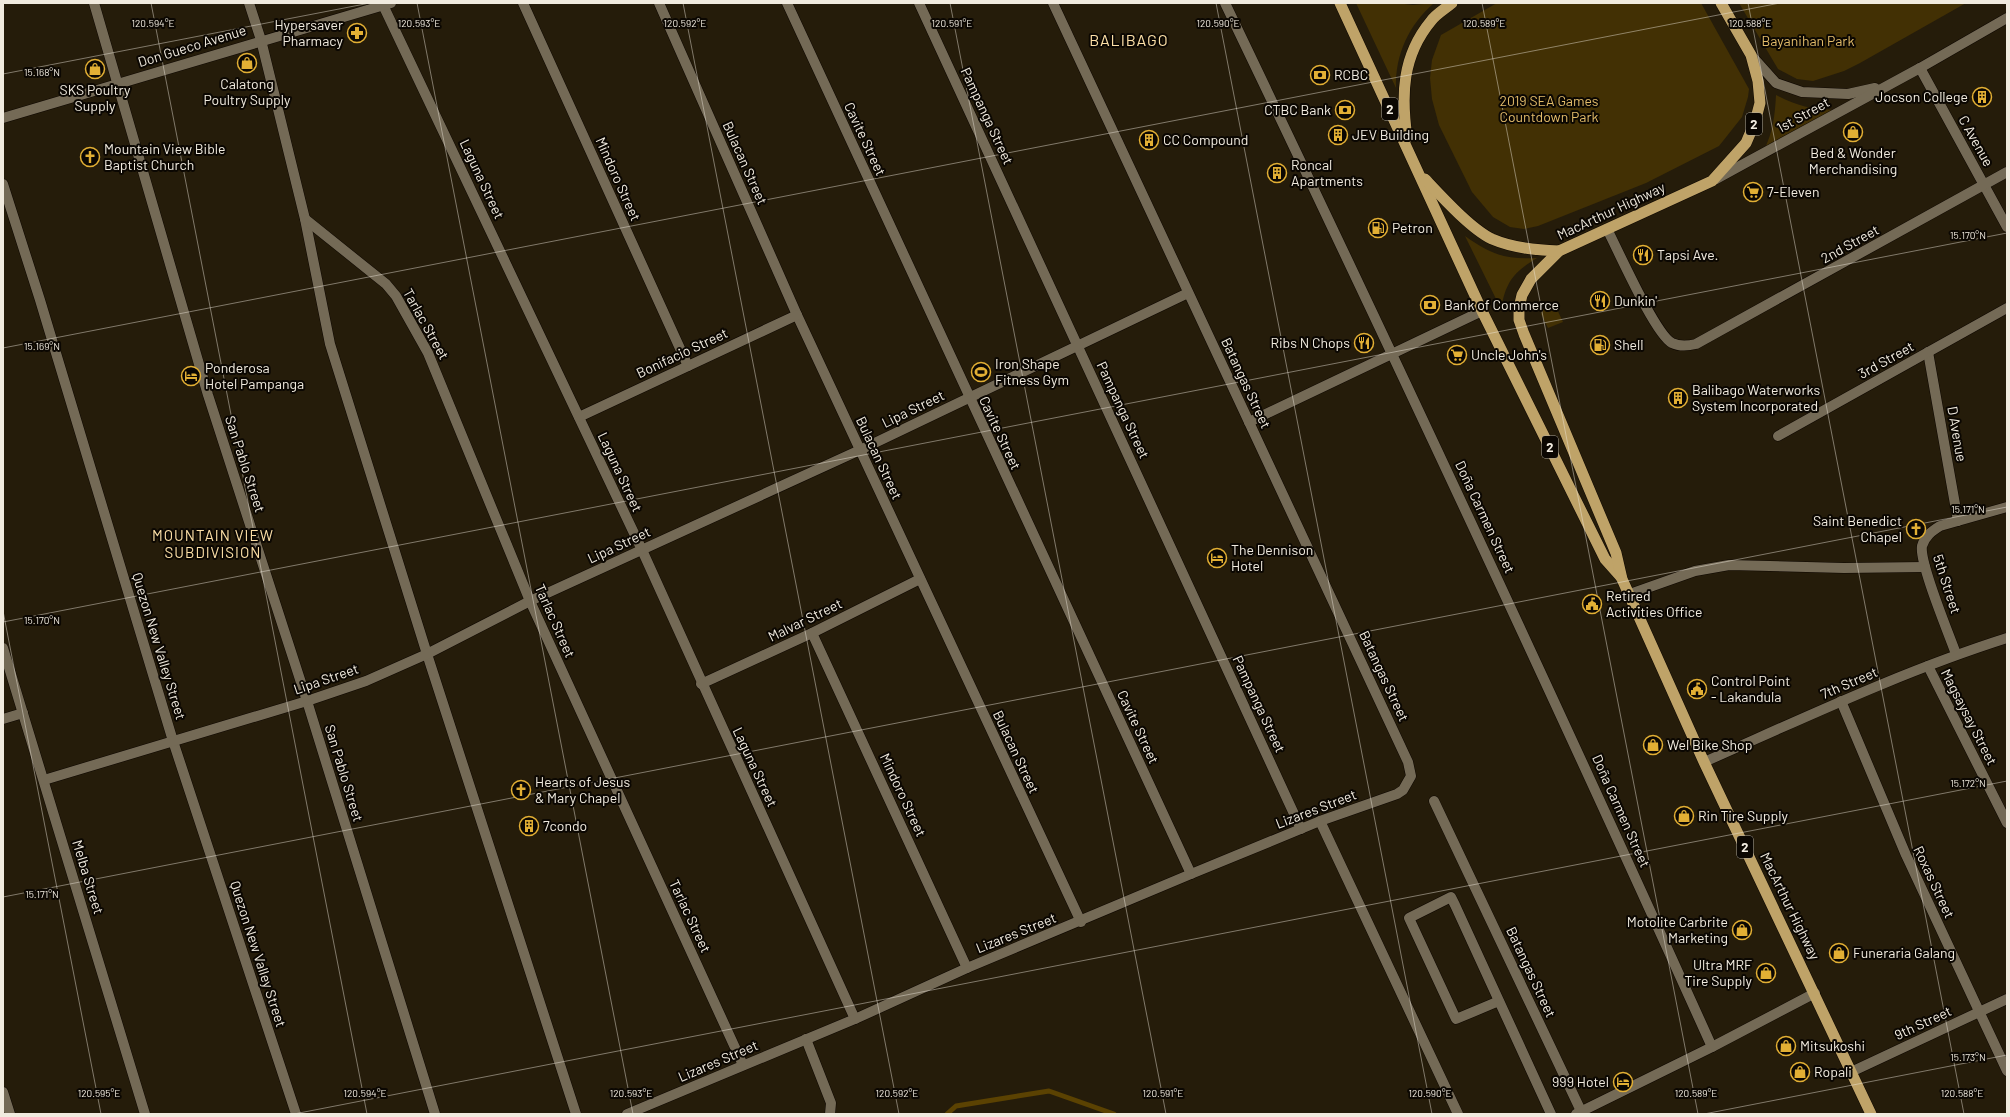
<svg xmlns="http://www.w3.org/2000/svg" width="2010" height="1117" font-family="Barlow,sans-serif">
  <style>
    .green { fill: #423004 }
    .lines { fill: none; stroke-linecap: round; stroke-linejoin: round }
    .stream { stroke: #5b4202; stroke-width: 5 }
    .minor-casing { stroke: #0e0700; stroke-width: 11 }
    .secondary-casing { stroke: #0e0700; stroke-width: 11 }
    .trunk-casing { stroke: #0e0700; stroke-width: 12 }
    .minor { stroke: #746a56; stroke-width: 10 }
    .secondary { stroke: #746a56; stroke-width: 10 }
    .trunk { stroke: #bfa368; stroke-width: 11 }
    .ticks { fill: none; stroke: #f1ebdf; stroke-width: 1; stroke-opacity: 0.45 }
    .labels { text-anchor: middle; stroke-width: 4; stroke-linejoin: round; paint-order: stroke }
    .shield { fill: #0b0702; stroke: #aca79d; stroke-width: 1 }
    .shield-label { font-size: 13px; font-weight: bold; fill: #f1ebdf }
    .poi-label { font-size: 14px; fill: #f1ebdf; stroke: #0b0702; text-anchor: start }
    .park-label { font-size: 14px; fill: #e3bc6a; stroke: #0b0702 }
    .street-label { font-size: 14px; fill: #f1ebdf; stroke: #0b0702 }
    .neighbourhood-label { font-size: 15px; letter-spacing: 1px; fill: #fde0a7; stroke: #0b0702 }
    .quarter-label { font-size: 16px; letter-spacing: 1px; fill: #fde0a7; stroke: #0b0702 }
    .ticks-label { font-size: 10px; text-anchor: middle; fill: #f1ebdf; stroke: #0b0702; stroke-width: 4; stroke-linejoin: round; paint-order: stroke }
  </style>
  <rect width="100%" height="100%" fill="#251c0a"/>
  <g class="green">
    <path d="M 1356,3 L 1396,3 L 1413,5 L 1434,3 C 1409,25 1395,54 1396,88 Z"/>
    <path d="M 1497,3 L 1701,3 L 1749,89 L 1748,97 L 1742,117 L 1719,146 L 1646,183 L 1538,226 L 1524,229 L 1510,227 L 1493,217 L 1472,192 L 1439,125 L 1432,99 L 1430,78 L 1432,60 L 1441,35 Z"/>
    <path d="M 1739,3 L 1966,3 L 1860,63 L 1844,71 L 1813,81 L 1797,79 L 1778,69 Z"/>
    <path d="M 1776,95 C 1797,106 1810,109 1834,110 L 1764,150 C 1773,132 1775,115 1776,95 Z"/>
    <path d="M 1465,236 C 1490,254 1506,260 1537,258 C 1514,272 1506,281 1501,309 Z"/>
    <path d="M 1552,305 L 1555,305 L 1563,322 L 1548,328 L 1541,314 L 1543,309 Z"/>
  </g>
  <g class="lines">
    <path class="stream" d="M 947,1114 L 956,1106 L 1049,1091 L 1114,1114"/>
    <g class="minor-casing">
      <g id="minor">
        <path d="M 94,3 L 208,395 L 307,701 L 435,1114"/>
        <path d="M 249,3 L 261,40 L 305,219 L 330,344 L 427,654 L 576,1114"/>
        <path d="M 523,3 L 688,366"/>
        <path d="M 659,3 L 797,315 L 1081,922"/>
        <path d="M 787,3 L 1191,874"/>
        <path d="M 919,3 L 1301,829"/>
        <path d="M 1225,3 C 1391,349 1554,697 1712,1047"/>
        <path d="M 383,5 L 642,550 L 855,1019"/>
        <path d="M 1920,68 L 2007,227"/>
        <path d="M 3,184 L 40,300 L 173,741 L 296,1114"/>
        <path d="M 305,219 L 386,284 L 396,296 L 428,353 L 530,601 L 743,1065"/>
        <path d="M 1607,229 C 1618,250 1655,334 1672,343 C 1680,347 1688,346 1696,344 L 2007,172"/>
        <path d="M 1928,352 L 1958,521"/>
        <path d="M 579,417 L 797,315"/>
        <path d="M 1249,422 L 1482,311"/>
        <path d="M 1778,436 L 2007,308"/>
        <path d="M 1630,594 L 1695,571 L 1729,565 L 1844,568 L 1925,567"/>
        <path d="M 812,633 L 967,968"/>
        <path d="M 3,648 L 145,1114"/>
        <path d="M 1956,654 C 1949,634 1919,563 1922,546 C 1925,536 1932,531 1940,526 L 2007,507"/>
        <path d="M 1928,666 L 2007,823"/>
        <path d="M 701,684 L 812,633 L 920,579"/>
        <path d="M 1841,701 L 1906,855 L 2007,1071"/>
        <path d="M 3,719 L 23,713"/>
        <path d="M 1704,762 C 1804,718 1903,671 2007,638"/>
        <path d="M 44,780 L 307,701 L 366,681 L 427,654 L 530,601 L 860,450 L 1188,293"/>
        <path d="M 1434,801 L 1581,1111"/>
        <path d="M 1320,821 L 1458,1114"/>
        <path d="M 1499,1001 L 1456,1019 L 1409,918 L 1451,897 L 1455,905 L 1551,1114"/>
        <path d="M 806,1039 L 831,1103 L 830,1114"/>
        <path d="M 1851,1072 L 2007,999"/>
        <path d="M 3,1092 L 10,1114"/>
        <path d="M 627,1114 L 855,1019 L 967,968 L 1191,874 L 1320,821 L 1397,794 L 1403,790 L 1411,776 L 1408,762 L 1053,3"/>
        <path d="M 1576,1114 L 1712,1047 L 1815,993"/>
      </g>
    </g>
    <g class="secondary-casing">
      <g id="secondary">
        <path d="M 1751,55 L 1776,83 L 1802,92 L 1848,94 L 1875,88"/>
        <path d="M 3,118 L 391,3"/>
        <path d="M 1716,179 L 1920,68 L 2007,18"/>
      </g>
    </g>
    <g class="trunk-casing">
      <g id="trunk">
        <path d="M 1340,3 L 1482,311 L 1605,559 L 1621,577"/>
        <path d="M 1721,3 L 1751,55 L 1758,81 L 1760,103 L 1755,122 L 1746,143 L 1712,181 L 1559,251 L 1531,279 L 1522,295 L 1519,308 L 1519,320 L 1524,334 L 1616,553 L 1622,579 L 1704,762 L 1871,1114"/>
        <path d="M 1407,138 C 1401,95 1402,56 1431,21 C 1436,14 1445,9 1452,3"/>
        <path d="M 1425,179 C 1441,196 1471,229 1492,239 C 1513,248 1536,250 1559,251"/>
      </g>
    </g>
    <use href="#minor" class="minor"/>
    <use href="#secondary" class="secondary"/>
    <use href="#trunk" class="trunk"/>
  </g>
  <path class="ticks" d="M 151,3 L 367,1114M 417,3 L 633,1114M 683,3 L 899,1114M 950,3 L 1166,1114M 1216,3 L 1432,1114M 1482,3 L 1698,1114M 1748,3 L 1964,1114M 3,74 L 370,3M 3,348 L 1780,3M 3,611 L 101,1114M 3,622 L 2007,233M 3,897 L 2007,507M 294,1114 L 2007,781M 1704,1114 L 2007,1055"/>
  <defs>
    <g id="pharmacy-ring" transform="scale(1)"><circle r="9.5" fill="#0b0702" stroke="#e2af34" stroke-width="1.5"/><path d="M-2-6h4v4h4v4h-4v4h-4v-4h-4v-4h4Z" fill="#e2af34"/></g>
    <g id="shop-ring" transform="scale(1)"><circle r="9.5" fill="#0b0702" stroke="#e2af34" stroke-width="1.5"/><path d="M-5-2.5h2.3a2.7 3.5 0 0 1 5.4 0H5L5.5 6h-11ZM-1.5-2.5h3a1.5 2.3 0 0 0-3 0Z" fill="#e2af34"/></g>
    <g id="bank-ring" transform="scale(1)"><circle r="9.5" fill="#0b0702" stroke="#e2af34" stroke-width="1.5"/><path d="M-6-4H6V4H-6ZM0-2.3a2.3 2.3 0 1 0 0 4.6a2.3 2.3 0 1 0 0-4.6Z" fill="#e2af34"/></g>
    <g id="building-ring" transform="scale(1)"><circle r="9.5" fill="#0b0702" stroke="#e2af34" stroke-width="1.5"/><path d="M-4-6H4V6H1V3H-1V6H-4ZM-2.5-4.3h1.7v1.8h-1.7ZM.8-4.3h1.7v1.8H.8ZM-2.5-1h1.7V.8h-1.7ZM.8-1h1.7V.8H.8Z" fill="#e2af34"/></g>
    <g id="church-ring" transform="scale(1)"><circle r="9.5" fill="#0b0702" stroke="#e2af34" stroke-width="1.5"/><path d="M-1.2-6h2.4v3.5h3.3v2.4h-3.3V6h-2.4V-.1h-3.3v-2.4h3.3Z" fill="#e2af34"/></g>
    <g id="supermarket-ring" transform="scale(1)"><circle r="9.5" fill="#0b0702" stroke="#e2af34" stroke-width="1.5"/><path d="M-6-5.5h2.5l.6 2H6L4.5 2H-2.5L-4.4-4H-6ZM-1.5 3.2a1.3 1.3 0 1 0 .1 0ZM3 3.2a1.3 1.3 0 1 0 .1 0Z" fill="#e2af34"/></g>
    <g id="fuel-ring" transform="scale(1)"><circle r="9.5" fill="#0b0702" stroke="#e2af34" stroke-width="1.5"/><path d="M-5.5-6h7V0h2V4h1.3V-2.5L3-4.5l.8-.8L6-3V5H2.5V1h-1V6h-7ZM-4.2-4.7v3.2H.2V-4.7Z" fill="#e2af34"/></g>
    <g id="restaurant-ring" transform="scale(1)"><circle r="9.5" fill="#0b0702" stroke="#e2af34" stroke-width="1.5"/><path d="M-5-6h1v4h1v-4h1v4h1v-4h1v5L-1.5 .5V6h-2V.5L-5-1ZM5-6V6H3V1.5H1.5Q1.5-4 5-6Z" fill="#e2af34"/></g>
    <g id="stadium-ring" transform="scale(1)"><circle r="9.5" fill="#0b0702" stroke="#e2af34" stroke-width="1.5"/><path d="M0-5a6.5 5 0 1 0 0 10a6.5 5 0 1 0 0-10ZM-3.5-1.8h7v3.6h-7Z" fill="#e2af34"/></g>
    <g id="hotel-ring" transform="scale(1)"><circle r="9.5" fill="#0b0702" stroke="#e2af34" stroke-width="1.5"/><path d="M-6-4.5h1.5V1H6V5H4.5V3h-9V5H-6ZM-4 0a1.8 1.8 0 1 1 3.6 0ZM.5 0V-2.5h3Q6-2.5 6 0Z" fill="#e2af34"/></g>
    <g id="civic-ring" transform="scale(1)"><circle r="9.5" fill="#0b0702" stroke="#e2af34" stroke-width="1.5"/><path d="M-.6-6.5H3V-4.5H.6V-3L4-1V1h2V6H-6V1h2V-1L-.6-3ZM-1.2 2.5V6h2.4V2.5Z" fill="#e2af34"/></g>
  </defs>
  <g fill-rule="evenodd">
    <use href="#pharmacy-ring" x="357" y="33"/>
    <use href="#shop-ring" x="247" y="63"/>
    <use href="#shop-ring" x="95" y="69"/>
    <use href="#bank-ring" x="1320" y="75"/>
    <use href="#building-ring" x="1982" y="97"/>
    <use href="#bank-ring" x="1345" y="110"/>
    <use href="#shop-ring" x="1853" y="132"/>
    <use href="#building-ring" x="1338" y="135"/>
    <use href="#building-ring" x="1149" y="140"/>
    <use href="#church-ring" x="90" y="157"/>
    <use href="#building-ring" x="1277" y="173"/>
    <use href="#supermarket-ring" x="1753" y="192"/>
    <use href="#fuel-ring" x="1378" y="228"/>
    <use href="#restaurant-ring" x="1643" y="255"/>
    <use href="#restaurant-ring" x="1600" y="301"/>
    <use href="#bank-ring" x="1430" y="305"/>
    <use href="#restaurant-ring" x="1364" y="343"/>
    <use href="#fuel-ring" x="1600" y="345"/>
    <use href="#supermarket-ring" x="1457" y="355"/>
    <use href="#stadium-ring" x="981" y="372"/>
    <use href="#hotel-ring" x="191" y="376"/>
    <use href="#building-ring" x="1678" y="398"/>
    <use href="#church-ring" x="1916" y="529"/>
    <use href="#hotel-ring" x="1217" y="558"/>
    <use href="#civic-ring" x="1592" y="604"/>
    <use href="#civic-ring" x="1697" y="689"/>
    <use href="#shop-ring" x="1653" y="745"/>
    <use href="#church-ring" x="521" y="790"/>
    <use href="#shop-ring" x="1684" y="816"/>
    <use href="#building-ring" x="529" y="826"/>
    <use href="#shop-ring" x="1742" y="930"/>
    <use href="#shop-ring" x="1839" y="953"/>
    <use href="#shop-ring" x="1766" y="973"/>
    <use href="#shop-ring" x="1786" y="1046"/>
    <use href="#shop-ring" x="1800" y="1072"/>
    <use href="#hotel-ring" x="1623" y="1082"/>
  </g>
  <g class="labels">
    <g class="shield">
      <rect x="1382" y="98" width="16" height="22" rx="3"/>
      <rect x="1746" y="113" width="16" height="22" rx="3"/>
      <rect x="1542" y="436" width="16" height="22" rx="3"/>
      <rect x="1737" y="836" width="16" height="22" rx="3"/>
    </g>
    <g class="shield-label">
      <text x="1390" y="114">2</text>
      <text x="1754" y="129">2</text>
      <text x="1550" y="452">2</text>
      <text x="1745" y="852">2</text>
    </g>
    <g class="poi-label">
      <text x="343" y="30" text-anchor="end">Hypersaver<tspan x="343" dy="16">Pharmacy</tspan></text>
      <text x="1334" y="80">RCBC</text>
      <text x="247" y="89" text-anchor="middle">Calatong<tspan x="247" dy="16">Poultry Supply</tspan></text>
      <text x="95" y="95" text-anchor="middle">SKS Poultry<tspan x="95" dy="16">Supply</tspan></text>
      <text x="1968" y="102" text-anchor="end">Jocson College</text>
      <text x="1331" y="115" text-anchor="end">CTBC Bank</text>
      <text x="1352" y="140">JEV Building</text>
      <text x="1163" y="145">CC Compound</text>
      <text x="104" y="154">Mountain View Bible<tspan x="104" dy="16">Baptist Church</tspan></text>
      <text x="1853" y="158" text-anchor="middle">Bed &amp; Wonder<tspan x="1853" dy="16">Merchandising</tspan></text>
      <text x="1291" y="170">Roncal<tspan x="1291" dy="16">Apartments</tspan></text>
      <text x="1767" y="197">7-Eleven</text>
      <text x="1392" y="233">Petron</text>
      <text x="1657" y="260">Tapsi Ave.</text>
      <text x="1614" y="306">Dunkin'</text>
      <text x="1444" y="310">Bank of Commerce</text>
      <text x="1350" y="348" text-anchor="end">Ribs N Chops</text>
      <text x="1614" y="350">Shell</text>
      <text x="1471" y="360">Uncle John's</text>
      <text x="995" y="369">Iron Shape<tspan x="995" dy="16">Fitness Gym</tspan></text>
      <text x="205" y="373">Ponderosa<tspan x="205" dy="16">Hotel Pampanga</tspan></text>
      <text x="1692" y="395">Balibago Waterworks<tspan x="1692" dy="16">System Incorporated</tspan></text>
      <text x="1902" y="526" text-anchor="end">Saint Benedict<tspan x="1902" dy="16">Chapel</tspan></text>
      <text x="1231" y="555">The Dennison<tspan x="1231" dy="16">Hotel</tspan></text>
      <text x="1606" y="601">Retired<tspan x="1606" dy="16">Activities Office</tspan></text>
      <text x="1711" y="686">Control Point<tspan x="1711" dy="16">- Lakandula</tspan></text>
      <text x="1667" y="750">Wel Bike Shop</text>
      <text x="535" y="787">Hearts of Jesus<tspan x="535" dy="16">&amp; Mary Chapel</tspan></text>
      <text x="1698" y="821">Rin Tire Supply</text>
      <text x="543" y="831">7condo</text>
      <text x="1728" y="927" text-anchor="end">Motolite Carbrite<tspan x="1728" dy="16">Marketing</tspan></text>
      <text x="1853" y="958">Funeraria Galang</text>
      <text x="1752" y="970" text-anchor="end">Ultra MRF<tspan x="1752" dy="16">Tire Supply</tspan></text>
      <text x="1800" y="1051">Mitsukoshi</text>
      <text x="1814" y="1077">Ropali</text>
      <text x="1609" y="1087" text-anchor="end">999 Hotel</text>
    </g>
    <g class="park-label">
      <text x="1808" y="46">Bayanihan Park</text>
      <text x="1549" y="106">2019 SEA Games<tspan x="1549" dy="16">Countdown Park</tspan></text>
    </g>
    <g class="street-label">
      <text transform="translate(192 46) rotate(-17)" y="5">Don Gueco Avenue</text>
      <text transform="translate(1803 115) rotate(-29)" y="5">1st Street</text>
      <text transform="translate(987 116) rotate(65)" y="5">Pampanga Street</text>
      <text transform="translate(865 139) rotate(65)" y="5">Cavite Street</text>
      <text transform="translate(1976 141) rotate(61)" y="5">C Avenue</text>
      <text transform="translate(745 163) rotate(66)" y="5">Bulacan Street</text>
      <text transform="translate(482 179) rotate(65)" y="5">Laguna Street</text>
      <text transform="translate(618 179) rotate(66)" y="5">Mindoro Street</text>
      <text transform="translate(1611 211) rotate(-25)" y="5">MacArthur Highway</text>
      <text transform="translate(1850 244) rotate(-29)" y="5">2nd Street</text>
      <text transform="translate(426 324) rotate(61)" y="5">Tarlac Street</text>
      <text transform="translate(682 353) rotate(-25)" y="5">Bonifacio Street</text>
      <text transform="translate(1886 360) rotate(-29)" y="5">3rd Street</text>
      <text transform="translate(1246 383) rotate(65)" y="5">Batangas Street</text>
      <text transform="translate(913 409) rotate(-26)" y="5">Lipa Street</text>
      <text transform="translate(1123 410) rotate(65)" y="5">Pampanga Street</text>
      <text transform="translate(1000 433) rotate(65)" y="5">Cavite Street</text>
      <text transform="translate(1957 434) rotate(80)" y="5">D Avenue</text>
      <text transform="translate(879 458) rotate(65)" y="5">Bulacan Street</text>
      <text transform="translate(245 464) rotate(72)" y="5">San Pablo Street</text>
      <text transform="translate(620 472) rotate(65)" y="5">Laguna Street</text>
      <text transform="translate(1485 517) rotate(65)" y="5">Doña Carmen Street</text>
      <text transform="translate(619 545) rotate(-25)" y="5">Lipa Street</text>
      <text transform="translate(1947 584) rotate(72)" y="5">5th Street</text>
      <text transform="translate(805 620) rotate(-26)" y="5">Malvar Street</text>
      <text transform="translate(555 621) rotate(66)" y="5">Tarlac Street</text>
      <text transform="translate(159 646) rotate(73)" y="5">Quezon New Valley Street</text>
      <text transform="translate(1384 676) rotate(65)" y="5">Batangas Street</text>
      <text transform="translate(326 679) rotate(-19)" y="5">Lipa Street</text>
      <text transform="translate(1849 683) rotate(-23)" y="5">7th Street</text>
      <text transform="translate(1259 704) rotate(65)" y="5">Pampanga Street</text>
      <text transform="translate(1969 717) rotate(63)" y="5">Magsaysay Street</text>
      <text transform="translate(1138 727) rotate(65)" y="5">Cavite Street</text>
      <text transform="translate(1016 752) rotate(65)" y="5">Bulacan Street</text>
      <text transform="translate(755 767) rotate(65)" y="5">Laguna Street</text>
      <text transform="translate(344 773) rotate(73)" y="5">San Pablo Street</text>
      <text transform="translate(903 795) rotate(65)" y="5">Mindoro Street</text>
      <text transform="translate(1316 809) rotate(-21)" y="5">Lizares Street</text>
      <text transform="translate(1621 811) rotate(66)" y="5">Doña Carmen Street</text>
      <text transform="translate(88 877) rotate(73)" y="5">Melba Street</text>
      <text transform="translate(1934 882) rotate(65)" y="5">Roxas Street</text>
      <text transform="translate(1790 906) rotate(64)" y="5">MacArthur Highway</text>
      <text transform="translate(690 916) rotate(65)" y="5">Tarlac Street</text>
      <text transform="translate(1016 933) rotate(-22)" y="5">Lizares Street</text>
      <text transform="translate(258 954) rotate(72)" y="5">Quezon New Valley Street</text>
      <text transform="translate(1531 972) rotate(65)" y="5">Batangas Street</text>
      <text transform="translate(1923 1023) rotate(-25)" y="5">9th Street</text>
      <text transform="translate(718 1061) rotate(-23)" y="5">Lizares Street</text>
    </g>
    <g class="neighbourhood-label">
      <text x="213" y="541">MOUNTAIN VIEW<tspan x="213" dy="17">SUBDIVISION</tspan></text>
    </g>
    <g class="quarter-label">
      <text x="1129" y="46">BALIBAGO</text>
    </g>
  </g>
  <g class="ticks-label">
    <text x="153" y="27">120.594°E</text>
    <text x="419" y="27">120.593°E</text>
    <text x="685" y="27">120.592°E</text>
    <text x="952" y="27">120.591°E</text>
    <text x="1218" y="27">120.590°E</text>
    <text x="1484" y="27">120.589°E</text>
    <text x="1750" y="27">120.588°E</text>
    <text x="42" y="76">15.168°N</text>
    <text x="1968" y="239">15.170°N</text>
    <text x="42" y="350">15.169°N</text>
    <text x="1968" y="513">15.171°N</text>
    <text x="42" y="624">15.170°N</text>
    <text x="1968" y="787">15.172°N</text>
    <text x="42" y="898">15.171°N</text>
    <text x="1968" y="1061">15.173°N</text>
    <text x="99" y="1097">120.595°E</text>
    <text x="365" y="1097">120.594°E</text>
    <text x="631" y="1097">120.593°E</text>
    <text x="897" y="1097">120.592°E</text>
    <text x="1163" y="1097">120.591°E</text>
    <text x="1430" y="1097">120.590°E</text>
    <text x="1696" y="1097">120.589°E</text>
    <text x="1962" y="1097">120.588°E</text>
  </g>
  <rect width="2010" height="1117" fill="none" stroke="#f1ebdf" stroke-width="8"/>
</svg>
